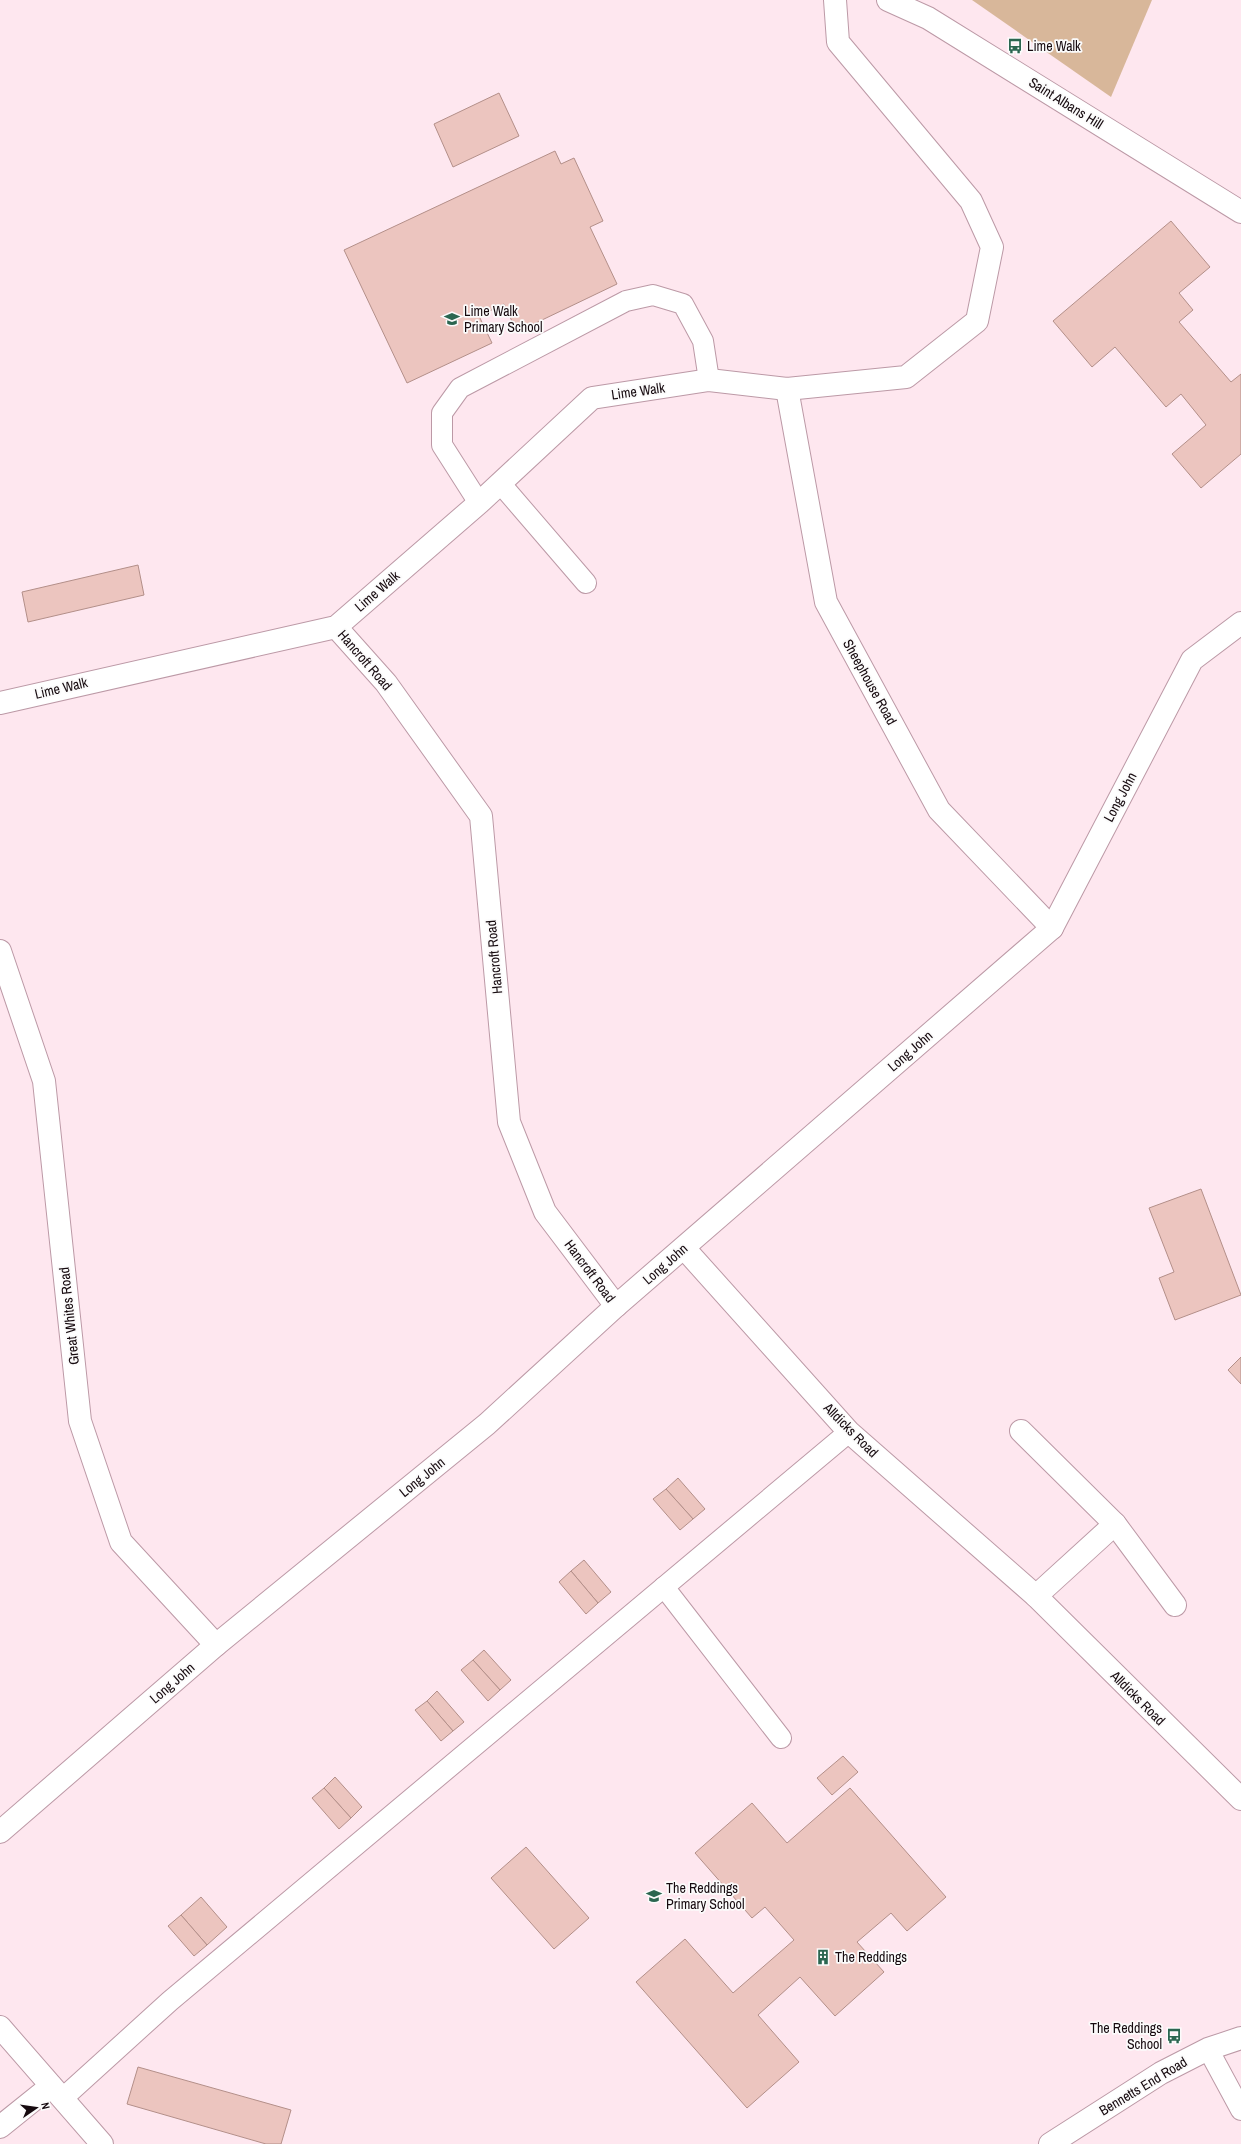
<svg xmlns="http://www.w3.org/2000/svg" width="1241" height="2144" font-family="'Archivo Narrow',sans-serif">
  <style>
    .green { fill: #d8b79a }
    .building { fill: #ecc5bf; stroke: #b38f89 }
    .lines { fill: none; stroke-linecap: round; stroke-linejoin: round }
    .lane-casing { stroke: #bc99a6; stroke-width: 22 }
    .street-casing { stroke: #bc99a6; stroke-width: 24 }
    .secondary-casing { stroke: #bc99a6; stroke-width: 24 }
    .lane { stroke: #fff; stroke-width: 20 }
    .street { stroke: #fff; stroke-width: 22 }
    .secondary { stroke: #fff; stroke-width: 22 }
    .labels { text-anchor: middle; stroke-width: 3.5; stroke-linejoin: round; paint-order: stroke }
    .poi-label { font-size: 14px; fill: #160a0f; stroke: #fbfbfb; text-anchor: start }
    .street-label { font-size: 14px; fill: #160a0f; stroke: #fbfbfb }
  </style>
  <rect width="100%" height="100%" fill="#fee7ef"/>
  <path class="green" d="M 972,0 L 1152,0 L 1111,97 Z"/>
  <g class="building">
    <path d="M 499,93 L 519,136 L 453,167 L 434,124 Z"/>
    <path d="M 555,151 L 561,164 L 574,158 L 603,221 L 590,227 L 617,284 L 517,332 L 504,304 L 479,316 L 492,343 L 407,383 L 344,250 Z"/>
    <path d="M 1171,221 L 1210,267 L 1179,293 L 1193,310 L 1179,322 L 1231,382 L 1241,374 L 1241,454 L 1201,488 L 1172,454 L 1206,425 L 1181,394 L 1166,407 L 1115,347 L 1092,367 L 1053,321 Z"/>
    <path d="M 138,565 L 144,595 L 28,622 L 22,592 Z"/>
    <path d="M 1201,1189 L 1241,1295 L 1175,1320 L 1159,1278 L 1174,1272 L 1149,1208 Z"/>
    <path d="M 1241,1357 L 1241,1384 L 1228,1370 Z"/>
    <path d="M 678,1478 L 705,1509 L 693,1519 L 666,1489 Z"/>
    <path d="M 666,1489 L 693,1519 L 680,1530 L 653,1499 Z"/>
    <path d="M 584,1560 L 611,1592 L 598,1603 L 571,1571 Z"/>
    <path d="M 571,1571 L 598,1603 L 586,1614 L 559,1582 Z"/>
    <path d="M 484,1650 L 511,1680 L 500,1690 L 473,1660 Z"/>
    <path d="M 473,1660 L 500,1690 L 488,1701 L 461,1670 Z"/>
    <path d="M 437,1691 L 464,1722 L 453,1731 L 427,1701 Z"/>
    <path d="M 427,1701 L 453,1731 L 441,1741 L 415,1710 Z"/>
    <path d="M 843,1756 L 858,1772 L 832,1795 L 817,1778 Z"/>
    <path d="M 335,1777 L 362,1807 L 351,1818 L 324,1788 Z"/>
    <path d="M 324,1788 L 351,1818 L 339,1829 L 312,1798 Z"/>
    <path d="M 850,1788 L 946,1897 L 907,1931 L 891,1913 L 857,1942 L 884,1972 L 835,2016 L 800,1977 L 758,2015 L 799,2062 L 747,2108 L 636,1982 L 685,1939 L 733,1993 L 794,1940 L 765,1907 L 752,1918 L 695,1853 L 752,1803 L 787,1843 Z"/>
    <path d="M 526,1847 L 589,1918 L 554,1949 L 491,1878 Z"/>
    <path d="M 201,1897 L 227,1927 L 207,1945 L 181,1915 Z"/>
    <path d="M 181,1915 L 207,1945 L 194,1956 L 168,1926 Z"/>
    <path d="M 138,2067 L 291,2110 L 281,2144 L 266,2144 L 127,2104 Z"/>
  </g>
  <g class="lines">
    <g class="lane-casing">
      <g id="lane">
        <path d="M 500,483 L 586,583"/>
        <path d="M 479,503 L 442,445 L 442,413 L 460,388 L 626,301 L 653,295 L 683,304 L 703,341 L 709,380"/>
        <path d="M 664,1587 L 781,1738"/>
        <path d="M 1208,2049 L 1241,2110"/>
        <path d="M 63,2098 L 170,2001 L 849,1432"/>
      </g>
    </g>
    <g class="street-casing">
      <g id="street">
        <path d="M 787,389 L 826,602 L 939,810 L 1052,928"/>
        <path d="M 336,627 L 386,683 L 481,816 L 509,1122 L 545,1212 L 616,1306"/>
        <path d="M 0,703 L 336,627 L 479,503 L 592,398 L 709,380 L 787,389 L 906,377 L 977,321 L 992,247 L 971,201 L 838,42 L 835,0"/>
        <path d="M 0,951 L 44,1081 L 80,1421 L 121,1542 L 216,1645"/>
        <path d="M 684,1248 L 849,1432 L 1036,1596 L 1241,1799"/>
        <path d="M 1021,1431 L 1115,1524 L 1175,1605"/>
        <path d="M 1036,1596 L 1115,1524"/>
        <path d="M 0,1832 L 216,1645 L 487,1424 L 616,1306 L 1052,928 L 1192,660 L 1241,623"/>
        <path d="M 0,2027 L 102,2144"/>
        <path d="M 0,2127 L 51,2086"/>
      </g>
    </g>
    <g class="secondary-casing">
      <g id="secondary">
        <path d="M 888,0 L 928,18 L 1241,212"/>
        <path d="M 1050,2144 L 1161,2073 L 1208,2049 L 1241,2038"/>
      </g>
    </g>
    <use href="#lane" class="lane"/>
    <use href="#street" class="street"/>
    <use href="#secondary" class="secondary"/>
  </g>
  <defs>
    <g id="bus-bare" transform="scale(1.2)"><path d="M-5-6H5V4H4V6H2V4H-2V6H-4V4H-5ZM-3.5-4V0h7V-4ZM-3.5 1.2v1.5H-2V1.2ZM2 1.2v1.5H3.5V1.2Z" fill="#2b6650" stroke="#fbfbfb" stroke-width="2.5" paint-order="stroke"/></g>
    <g id="school-bare" transform="scale(1.2)"><path d="M0-5L7-2L0 1L-7-2ZM-4 1L0 2.5L4 1V4Q0 6-4 4Z" fill="#2b6650" stroke="#fbfbfb" stroke-width="2.5" paint-order="stroke"/></g>
    <g id="building-bare" transform="scale(1.2)"><path d="M-4-6H4V6H1V3H-1V6H-4ZM-2.5-4.3h1.7v1.8h-1.7ZM.8-4.3h1.7v1.8H.8ZM-2.5-1h1.7V.8h-1.7ZM.8-1h1.7V.8H.8Z" fill="#2b6650" stroke="#fbfbfb" stroke-width="2.5" paint-order="stroke"/></g>
  </defs>
  <g fill-rule="evenodd">
    <use href="#bus-bare" x="1015" y="46"/>
    <use href="#school-bare" x="452" y="319"/>
    <use href="#school-bare" x="654" y="1896"/>
    <use href="#building-bare" x="823" y="1957"/>
    <use href="#bus-bare" x="1174" y="2036"/>
  </g>
  <g class="labels">
    <g class="poi-label">
      <text x="1027" y="51">Lime Walk</text>
      <text x="464" y="316">Lime Walk<tspan x="464" dy="16">Primary School</tspan></text>
      <text x="666" y="1893">The Reddings<tspan x="666" dy="16">Primary School</tspan></text>
      <text x="835" y="1962">The Reddings</text>
      <text x="1162" y="2033" text-anchor="end">The Reddings<tspan x="1162" dy="16">School</tspan></text>
    </g>
    <g class="street-label">
      <text transform="translate(1066 103) rotate(32)" y="5">Saint Albans Hill</text>
      <text transform="translate(638 391) rotate(-8)" y="5">Lime Walk</text>
      <text transform="translate(377 591) rotate(-41)" y="5">Lime Walk</text>
      <text transform="translate(365 660) rotate(49)" y="5">Hancroft Road</text>
      <text transform="translate(870 682) rotate(61)" y="5">Sheephouse Road</text>
      <text transform="translate(61 688) rotate(-13)" y="5">Lime Walk</text>
      <text transform="translate(1120 797) rotate(-62)" y="5">Long John</text>
      <text transform="translate(494 957) rotate(-95)" y="5">Hancroft Road</text>
      <text transform="translate(910 1051) rotate(-41)" y="5">Long John</text>
      <text transform="translate(665 1264) rotate(-41)" y="5">Long John</text>
      <text transform="translate(590 1271) rotate(53)" y="5">Hancroft Road</text>
      <text transform="translate(69 1316) rotate(-96)" y="5">Great Whites Road</text>
      <text transform="translate(851 1430) rotate(45)" y="5">Alldicks Road</text>
      <text transform="translate(422 1477) rotate(-39)" y="5">Long John</text>
      <text transform="translate(172 1683) rotate(-41)" y="5">Long John</text>
      <text transform="translate(1138 1698) rotate(45)" y="5">Alldicks Road</text>
      <text transform="translate(1143 2086) rotate(-31)" y="5">Bennetts End Road</text>
    </g>
  </g>
  <g transform="translate(36 2108) rotate(77)" stroke="#fbfbfb" stroke-width="3" paint-order="stroke">
  <path d="M0-3L7 15L0 10L-7 15Z" fill="#160a0f"/>
  <text y="-6" font-size="11" font-weight="bold" text-anchor="middle" fill="#160a0f">N</text>
  </g>
</svg>
